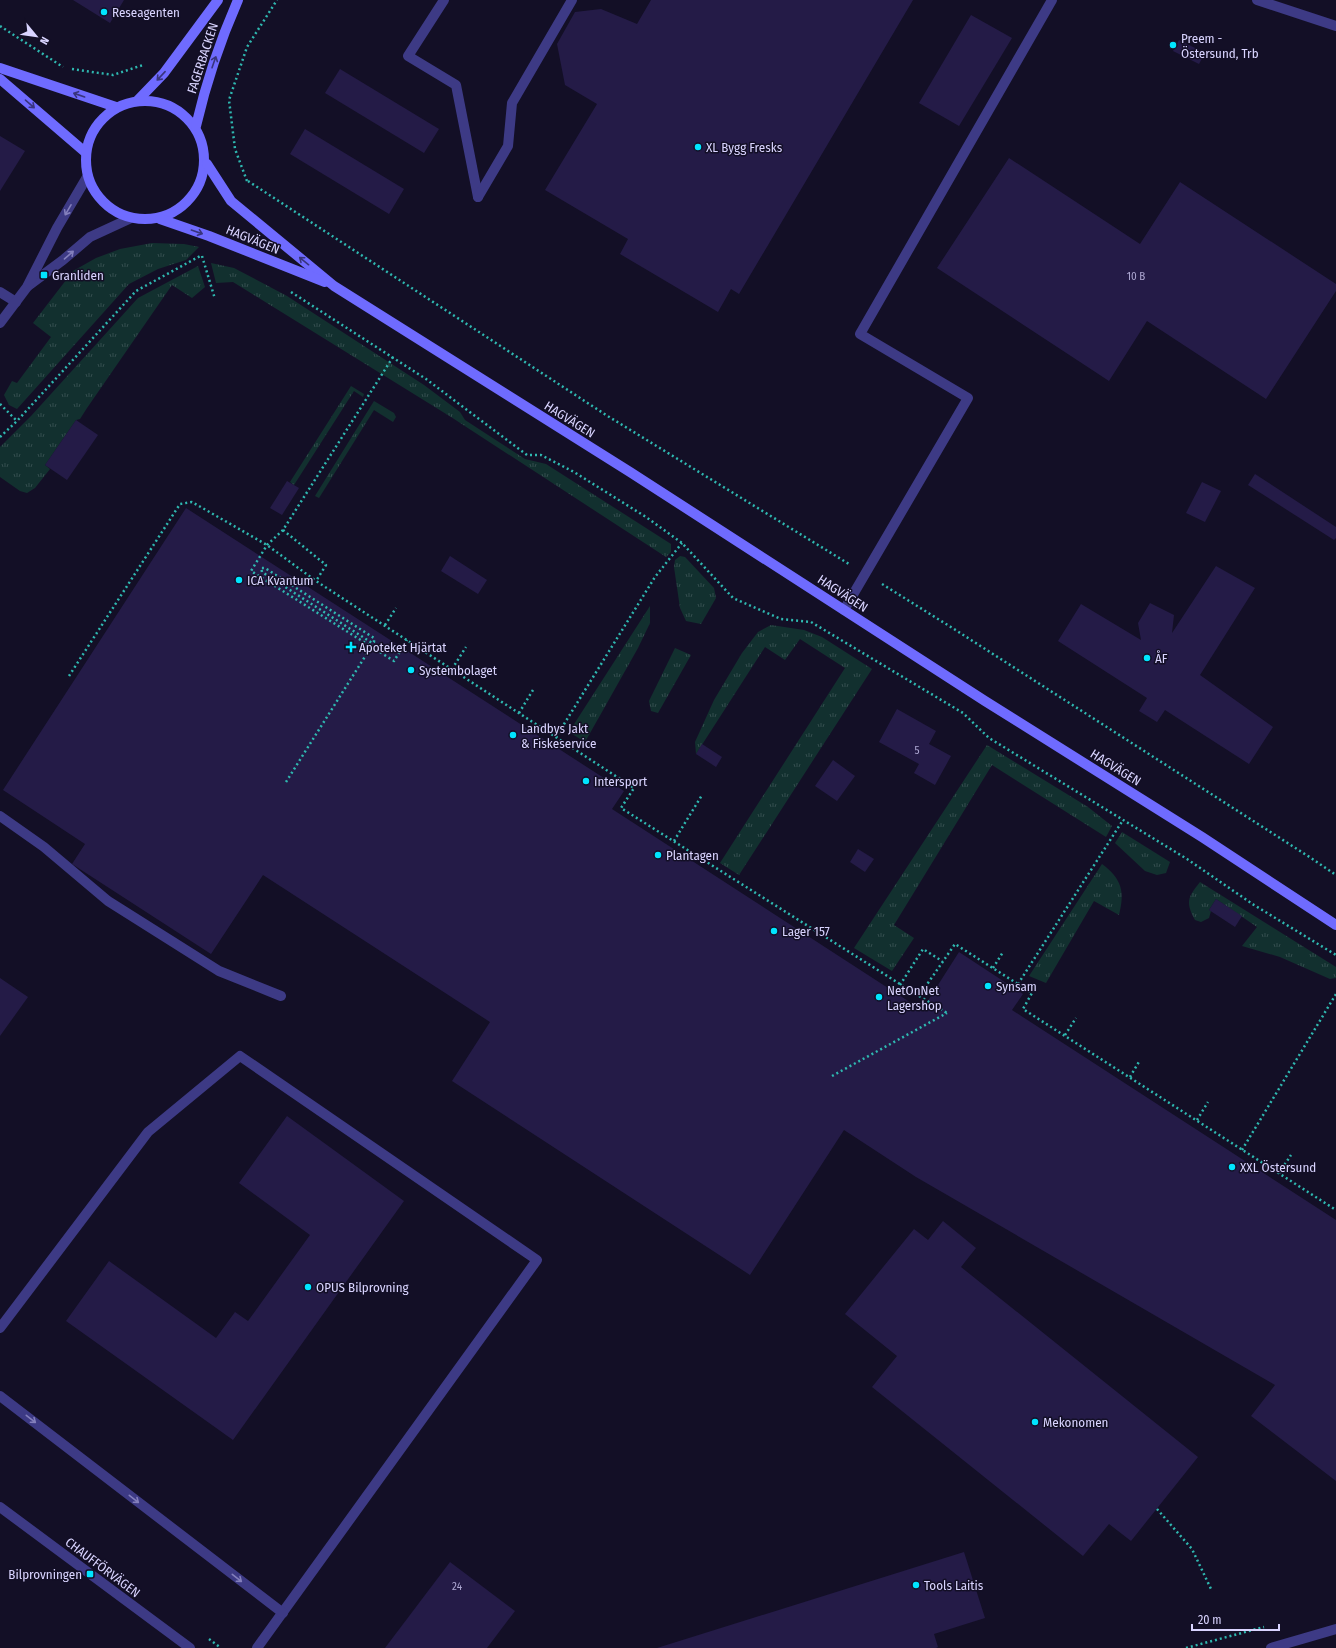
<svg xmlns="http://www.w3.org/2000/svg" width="1336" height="1648" font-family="'Fira Sans Condensed',sans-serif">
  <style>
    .grass { fill: url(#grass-tufts) }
    .building { fill: #241b47 }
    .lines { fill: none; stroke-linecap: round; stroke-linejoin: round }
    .path { stroke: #2fb8b0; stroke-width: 2.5; stroke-dasharray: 2 3; stroke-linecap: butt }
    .lane { stroke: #3d3a85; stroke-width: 10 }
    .street { stroke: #3d3a85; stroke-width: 10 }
    .secondary { stroke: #6f6bff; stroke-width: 10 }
    .oneway { stroke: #38347d }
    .oneway2 { stroke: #837fbc }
    .poi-dot { fill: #00e5ff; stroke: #130f26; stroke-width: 1.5 }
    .labels { text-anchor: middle; stroke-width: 3; stroke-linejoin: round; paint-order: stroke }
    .number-label { font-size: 11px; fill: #aca6d1 }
    .poi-label { font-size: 13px; fill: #d9d4ff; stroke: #130f26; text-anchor: start }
    .street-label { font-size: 13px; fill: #d9d4ff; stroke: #130f26 }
  </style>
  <defs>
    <pattern id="grass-tufts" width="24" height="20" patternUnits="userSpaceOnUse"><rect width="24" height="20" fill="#12302f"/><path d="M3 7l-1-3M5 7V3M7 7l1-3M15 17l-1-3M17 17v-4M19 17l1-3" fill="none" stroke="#344d4e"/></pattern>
  </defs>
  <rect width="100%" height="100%" fill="#130f26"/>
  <g class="grass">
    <path d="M 152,243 L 184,244 L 199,247 L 186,260 L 158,269 L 129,284 L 17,409 L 9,405 L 4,395 L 12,381 L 17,383 L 51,337 L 33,323 L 73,271 L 96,258 L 120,249 Z"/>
    <path d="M 211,263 L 234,268 L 287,296 L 424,385 L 460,412 L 465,420 L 525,459 L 546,464 L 671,544 L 671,552 L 666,557 L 451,417 L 233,282 L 216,283 Z"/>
    <path d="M 198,266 L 205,287 L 192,298 L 172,285 L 87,408 L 80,419 L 76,420 L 45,465 L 50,469 L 35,488 L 27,493 L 20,491 L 0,477 L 0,447 L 31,416 L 138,298 Z"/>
    <path d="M 351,386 L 364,394 L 363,397 L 354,391 L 294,485 L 290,482 Z"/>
    <path d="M 374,401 L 394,413 L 396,417 L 393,422 L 374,410 L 319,498 L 315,496 Z"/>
    <path d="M 680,556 L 685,557 L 714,588 L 716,598 L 701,624 L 686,621 L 680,608 L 674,567 L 675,560 Z"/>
    <path d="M 650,606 L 650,623 L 638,648 L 585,742 L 569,732 Z"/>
    <path d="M 771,625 L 804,630 L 822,637 L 872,669 L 739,875 L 720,863 L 845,668 L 800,639 L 785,660 L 765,647 L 696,754 L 695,742 L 714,700 L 742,653 L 758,632 Z"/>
    <path d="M 675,648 L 691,655 L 658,713 L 651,711 L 649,701 Z"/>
    <path d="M 987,745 L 1088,807 L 1112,826 L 1106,837 L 992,765 L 894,925 L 914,938 L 892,971 L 854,948 Z"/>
    <path d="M 1122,832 L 1170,862 L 1166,873 L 1157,875 L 1145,871 L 1115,843 Z"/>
    <path d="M 1102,864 C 1122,879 1125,892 1119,915 L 1094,901 L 1046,983 L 1029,976 Z"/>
    <path d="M 1200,882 L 1336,967 L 1336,978 L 1330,979 L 1280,957 L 1242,946 L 1257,927 L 1216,899 L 1209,910 L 1211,911 L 1209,918 L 1201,922 L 1195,920 C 1185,902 1188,897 1200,882 Z"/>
  </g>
  <g class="building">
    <path d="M 73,0 L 124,0 L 110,23 Z"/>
    <path d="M 651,0 L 913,0 L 739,294 L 731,289 L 718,312 L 620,254 L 628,239 L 545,190 L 597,104 L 565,85 L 557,44 L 575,12 L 601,9 L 637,24 Z"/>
    <path d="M 971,15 L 1012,38 L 959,126 L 919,103 Z"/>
    <path d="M 1179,40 L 1205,53 L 1199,64 L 1173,51 Z"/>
    <path d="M 340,69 L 439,129 L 424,153 L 325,93 Z"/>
    <path d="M 305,129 L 404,189 L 389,214 L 290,154 Z"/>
    <path d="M 0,136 L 25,151 L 0,191 Z"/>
    <path d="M 1009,158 L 1140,244 L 1180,182 L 1336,284 L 1336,291 L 1266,399 L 1147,321 L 1109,381 L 937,268 Z"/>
    <path d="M 76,420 L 98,435 L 67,480 L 45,465 Z"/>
    <path d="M 1255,474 L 1336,527 L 1336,538 L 1334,540 L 1248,485 Z"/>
    <path d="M 287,481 L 299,488 L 282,515 L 270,508 Z"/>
    <path d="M 1202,482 L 1221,491 L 1205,522 L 1186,513 Z"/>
    <path d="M 186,508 L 624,791 L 612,809 L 922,1010 L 959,952 L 1023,994 L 1012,1010 L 1336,1220 L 1336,1481 L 1251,1416 L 1275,1385 L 916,1177 L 844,1130 L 750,1275 L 452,1081 L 490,1022 L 263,875 L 211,954 L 72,864 L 85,844 L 3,790 Z"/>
    <path d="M 450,556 L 487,580 L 478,594 L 441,571 Z"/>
    <path d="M 1216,566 L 1255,588 L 1200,675 L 1273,727 L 1249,764 L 1165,710 L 1157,722 L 1139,711 L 1147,698 L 1058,641 L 1081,604 L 1141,640 L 1138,623 L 1150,603 L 1174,615 L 1172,633 Z"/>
    <path d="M 897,709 L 936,731 L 929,744 L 951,756 L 935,785 L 914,773 L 919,764 L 879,742 Z"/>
    <path d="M 702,744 L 722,757 L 716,767 L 696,754 Z"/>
    <path d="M 833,760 L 855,776 L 837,801 L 815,786 Z"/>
    <path d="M 858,849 L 874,859 L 865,872 L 850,862 Z"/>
    <path d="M 1216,899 L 1242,916 L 1235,927 L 1209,910 Z"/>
    <path d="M 0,978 L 28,997 L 0,1036 Z"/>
    <path d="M 287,1116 L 404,1201 L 233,1440 L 66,1321 L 109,1261 L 216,1338 L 235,1312 L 248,1321 L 310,1235 L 239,1183 Z"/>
    <path d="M 943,1221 L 976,1248 L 961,1267 L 1198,1457 L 1131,1541 L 1109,1524 L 1083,1556 L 872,1387 L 897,1356 L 845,1314 L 914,1229 L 928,1240 Z"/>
    <path d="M 964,1552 L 985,1618 L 934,1634 L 938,1647 L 936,1648 L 657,1648 Z"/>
    <path d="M 450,1562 L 515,1611 L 487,1648 L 385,1648 Z"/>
  </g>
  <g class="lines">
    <g class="path">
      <path d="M 0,26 L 63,67"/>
      <path d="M 72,69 L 113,75 L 143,65"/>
      <path d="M 247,181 L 235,149 L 229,100 L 247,47 L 277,0"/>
      <path d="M 248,181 L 606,415 L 849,564"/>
      <path d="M 202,256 L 215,299"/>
      <path d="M 291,292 L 426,379 L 527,455 L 541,455 L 574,472 L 646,517 L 682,543 L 733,598 L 781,619 L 811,622 L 963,713 L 989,738 L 1187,859 L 1254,905 L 1336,955"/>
      <path d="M 393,357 L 283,530 L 267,545 L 251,571 L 394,661 L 407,640"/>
      <path d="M 0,404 L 17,421"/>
      <path d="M 0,437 L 17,421 L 136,291 L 202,255"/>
      <path d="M 283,530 L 326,565 L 316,581"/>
      <path d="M 882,584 L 954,629 L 1311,858 L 1336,875"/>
      <path d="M 385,625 L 396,608"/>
      <path d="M 452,669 L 466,647"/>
      <path d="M 69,676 L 180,504 L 192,502 L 267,545 L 316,581 L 634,788 L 621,808 L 919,996 L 955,944 L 1032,993 L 1023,1009 L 1336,1210"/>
      <path d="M 519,713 L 533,690"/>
      <path d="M 556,737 L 655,577 L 682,543"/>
      <path d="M 286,782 L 371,647 L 374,642 L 374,638 L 265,568 L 261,568 L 262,572 L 372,643 L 374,642"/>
      <path d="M 674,841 L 702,795"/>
      <path d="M 993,968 L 1003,952"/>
      <path d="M 1018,984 L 1123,820"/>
      <path d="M 900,985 L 923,949 L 942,961"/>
      <path d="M 919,996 L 947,1013"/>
      <path d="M 1065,1035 L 1076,1018"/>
      <path d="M 832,1076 L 947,1013"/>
      <path d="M 1130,1077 L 1140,1060"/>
      <path d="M 1197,1120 L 1208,1102"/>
      <path d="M 1242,1150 L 1336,994"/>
      <path d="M 1279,1173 L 1291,1155"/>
      <path d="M 1157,1509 L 1192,1549 L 1211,1589"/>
      <path d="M 209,1639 L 221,1648"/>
      <path d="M 1186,1648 L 1264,1627"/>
    </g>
    <g class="lane">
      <path d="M 444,0 L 408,56 L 456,85 L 478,197"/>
      <path d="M 478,197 L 508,146 L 512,103 L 572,0"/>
      <path d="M 0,292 L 16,302"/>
      <path d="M 844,610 L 968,398 L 860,334 L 1052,0"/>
      <path d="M 0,816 L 44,847 L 108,901 L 219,971 L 281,996"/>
      <path d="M 0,1328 L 148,1132 L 240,1056 L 537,1260 L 257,1648"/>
      <path d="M 0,1396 L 283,1613"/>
    </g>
    <g class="street">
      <path d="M 1257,0 L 1336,26"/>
      <path d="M 28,286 L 63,260 L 90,237 L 129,219"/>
      <path d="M 0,323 L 27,287 L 57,228 L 87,177"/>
      <path d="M 0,1507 L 190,1648"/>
      <path d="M 1271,1648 L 1336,1629"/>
    </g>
    <g class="secondary">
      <path d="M 0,68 L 116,107"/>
      <path d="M 0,79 L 85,152"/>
      <path d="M 138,100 L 164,73 L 218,0"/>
      <circle cx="145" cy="160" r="59"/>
      <path d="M 196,126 C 206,83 220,41 238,0"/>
      <path d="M 207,164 L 231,201 L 334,286 L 630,472 L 985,701 L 1202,837 L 1336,925"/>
      <path d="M 160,219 L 209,236 L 325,282"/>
    </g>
  </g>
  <defs><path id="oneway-shaft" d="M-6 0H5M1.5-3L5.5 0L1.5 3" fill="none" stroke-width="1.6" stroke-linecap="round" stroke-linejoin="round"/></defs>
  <g class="oneway">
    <use href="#oneway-shaft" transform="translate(214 62) rotate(-71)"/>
    <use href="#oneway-shaft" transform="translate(161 76) rotate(133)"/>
    <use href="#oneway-shaft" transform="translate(79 95) rotate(-161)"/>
    <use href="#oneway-shaft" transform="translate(30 104) rotate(41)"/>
    <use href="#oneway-shaft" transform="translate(197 232) rotate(19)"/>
    <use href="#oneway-shaft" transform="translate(304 261) rotate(-141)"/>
  </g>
  <g class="oneway2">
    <use href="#oneway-shaft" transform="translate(68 210) rotate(120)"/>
    <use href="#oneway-shaft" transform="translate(69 255) rotate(-41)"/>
    <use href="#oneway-shaft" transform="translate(31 1419) rotate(38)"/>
    <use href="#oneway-shaft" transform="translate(134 1499) rotate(38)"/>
    <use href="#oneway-shaft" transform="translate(237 1578) rotate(38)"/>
  </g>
  <g class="poi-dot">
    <circle cx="104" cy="12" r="4"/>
    <circle cx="1173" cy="45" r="4"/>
    <circle cx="698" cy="147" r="4"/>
    <rect x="40" y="271" width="8" height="8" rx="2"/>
    <circle cx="239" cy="580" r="4"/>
    <path d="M349 641h4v4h4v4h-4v4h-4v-4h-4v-4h4z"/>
    <circle cx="1147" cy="658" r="4"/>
    <circle cx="411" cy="670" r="4"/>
    <circle cx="513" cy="735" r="4"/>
    <circle cx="586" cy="781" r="4"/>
    <circle cx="658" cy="855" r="4"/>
    <circle cx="774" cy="931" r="4"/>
    <circle cx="988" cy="986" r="4"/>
    <circle cx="879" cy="997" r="4"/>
    <circle cx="1232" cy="1167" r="4"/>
    <circle cx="308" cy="1287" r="4"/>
    <circle cx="1035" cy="1422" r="4"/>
    <rect x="86" y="1570" width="8" height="8" rx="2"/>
    <circle cx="916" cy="1585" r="4"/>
  </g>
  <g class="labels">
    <g class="number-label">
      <text x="1136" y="280">10 B</text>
      <text x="917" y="754">5</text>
      <text x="457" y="1590">24</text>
    </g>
    <g class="poi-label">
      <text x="112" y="17">Reseagenten</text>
      <text x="1181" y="43">Preem -<tspan x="1181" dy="15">Östersund, Trb</tspan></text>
      <text x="706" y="152">XL Bygg Fresks</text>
      <text x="52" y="280">Granliden</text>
      <text x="247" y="585">ICA Kvantum</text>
      <text x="359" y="652">Apoteket Hjärtat</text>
      <text x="1155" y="663">ÅF</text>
      <text x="419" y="675">Systembolaget</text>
      <text x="521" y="733">Landbys Jakt<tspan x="521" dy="15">&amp; Fiskeservice</tspan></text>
      <text x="594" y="786">Intersport</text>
      <text x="666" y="860">Plantagen</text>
      <text x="782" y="936">Lager 157</text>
      <text x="996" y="991">Synsam</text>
      <text x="887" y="995">NetOnNet<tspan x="887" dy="15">Lagershop</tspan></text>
      <text x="1240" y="1172">XXL Östersund</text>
      <text x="316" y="1292">OPUS Bilprovning</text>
      <text x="1043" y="1427">Mekonomen</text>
      <text x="82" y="1579" text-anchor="end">Bilprovningen</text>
      <text x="924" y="1590">Tools Laitis</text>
    </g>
    <g class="street-label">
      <text transform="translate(202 58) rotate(-72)" y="5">FAGERBACKEN</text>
      <text transform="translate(253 239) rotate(22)" y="5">HAGVÄGEN</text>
      <text transform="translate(570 419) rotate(32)" y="5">HAGVÄGEN</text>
      <text transform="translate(843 593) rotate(33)" y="5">HAGVÄGEN</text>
      <text transform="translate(1116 767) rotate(32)" y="5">HAGVÄGEN</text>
      <text transform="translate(103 1567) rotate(37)" y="5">CHAUFFÖRVÄGEN</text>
    </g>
  </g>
  <g transform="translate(36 36) rotate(119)" stroke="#130f26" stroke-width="3" paint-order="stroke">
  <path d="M0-3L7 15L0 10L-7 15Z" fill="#d9d4ff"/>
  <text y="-6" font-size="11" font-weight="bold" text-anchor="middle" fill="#d9d4ff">N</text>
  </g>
  <path d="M1192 1624v6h87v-6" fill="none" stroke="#d9d4ff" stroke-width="2"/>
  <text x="1198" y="1624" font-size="12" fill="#d9d4ff" stroke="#130f26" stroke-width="3" paint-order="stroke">20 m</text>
</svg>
